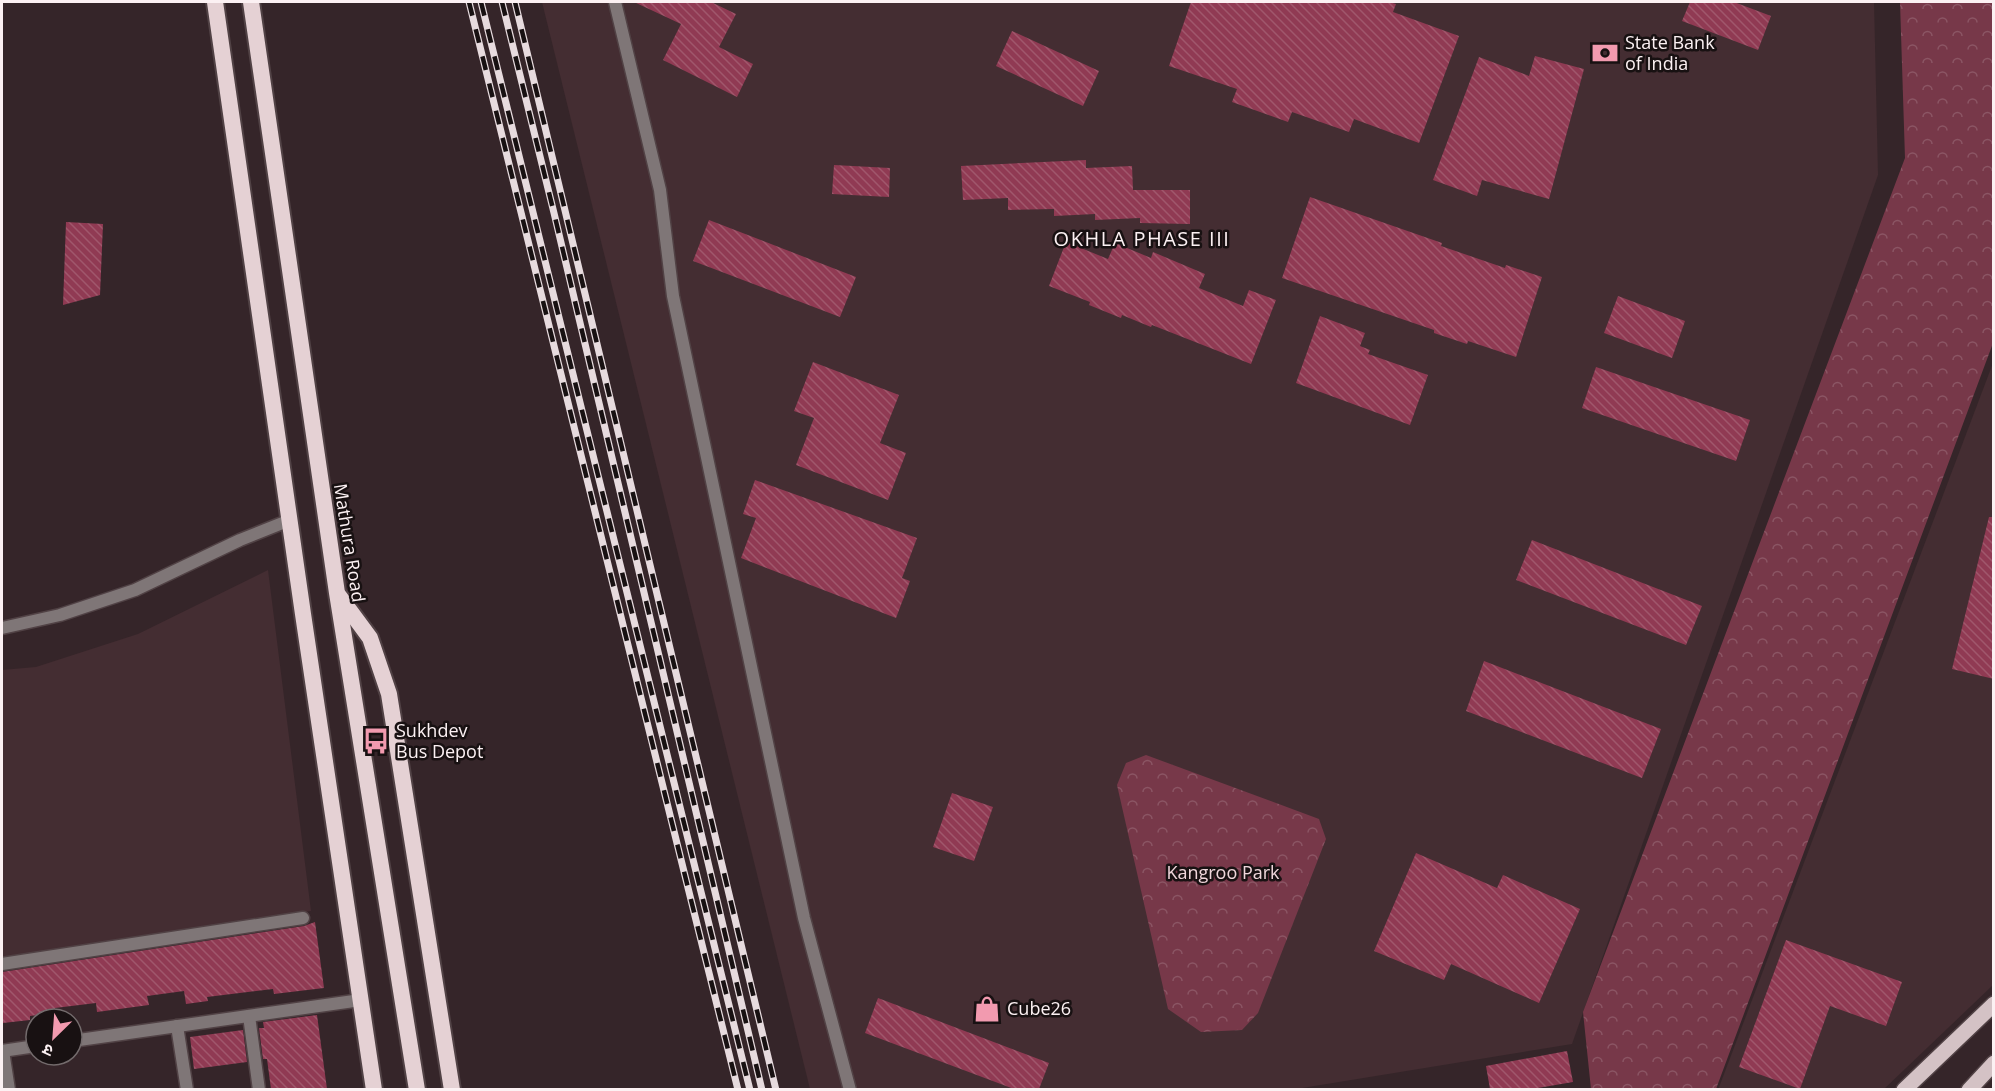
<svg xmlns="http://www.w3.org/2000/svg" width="1995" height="1091" font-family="'Open Sans','Noto Sans Devanagari',sans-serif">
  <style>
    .built { fill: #442d32 }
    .forest { fill: url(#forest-crowns) }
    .building { fill: url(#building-back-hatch) }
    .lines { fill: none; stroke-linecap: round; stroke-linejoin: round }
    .minor-casing { stroke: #514245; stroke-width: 15 }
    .tertiary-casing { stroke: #514245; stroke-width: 15 }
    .primary-casing { stroke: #514245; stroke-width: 18 }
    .trunk-casing { stroke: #514245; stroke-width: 20 }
    .minor { stroke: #7f7677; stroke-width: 12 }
    .tertiary { stroke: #7f7677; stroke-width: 12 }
    .primary { stroke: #d4c2c5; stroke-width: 15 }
    .trunk { stroke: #e5d1d4; stroke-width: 16 }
    .rail-casing { stroke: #e7dbde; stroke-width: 7 }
    .rail { stroke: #181112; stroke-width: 4.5; stroke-dasharray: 14; stroke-linecap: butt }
    .labels { text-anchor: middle; stroke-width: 5; stroke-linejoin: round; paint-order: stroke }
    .poi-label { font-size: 18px; fill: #fcf1f3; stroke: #181112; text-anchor: start }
    .street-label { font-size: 18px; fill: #fcf1f3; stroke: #181112 }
    .park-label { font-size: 18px; fill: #f0d6db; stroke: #181112 }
    .neighbourhood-label { font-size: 20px; letter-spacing: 1.5px; fill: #fcf1f3; stroke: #181112 }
  </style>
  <defs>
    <pattern id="forest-crowns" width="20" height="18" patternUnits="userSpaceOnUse" patternTransform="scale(1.5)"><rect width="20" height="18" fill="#773849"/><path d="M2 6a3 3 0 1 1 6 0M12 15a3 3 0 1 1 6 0" fill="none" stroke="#8b5564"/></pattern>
    <pattern id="building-back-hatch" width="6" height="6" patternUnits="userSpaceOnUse" patternTransform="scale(1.5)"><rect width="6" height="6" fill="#903a53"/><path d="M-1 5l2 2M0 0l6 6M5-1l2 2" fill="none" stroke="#a0576c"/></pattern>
  </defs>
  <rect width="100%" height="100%" fill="#352529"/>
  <g class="built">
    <path d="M 542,2 L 1874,2 L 1878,175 L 1572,1044 L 1296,1089 L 810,1089 Z"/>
    <path d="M 1993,363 L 1993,985 L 1884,1089 L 1718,1090 Z"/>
    <path d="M 268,570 L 311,911 L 2,958 L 2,670 L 36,667 L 138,634 Z"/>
  </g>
  <g class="forest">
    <path d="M 1900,2 L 1993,2 L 1993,343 L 1716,1089 L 1591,1089 L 1583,1012 L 1905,158 Z"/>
    <path d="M 1146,755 L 1319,819 L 1326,839 L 1258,1013 L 1242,1030 L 1201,1032 L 1168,1009 L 1117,785 L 1126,763 Z"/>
  </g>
  <g class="building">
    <path d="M 634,2 L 711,2 L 736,14 L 719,47 L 753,64 L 737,97 L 663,60 L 681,24 Z"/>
    <path d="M 1191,2 L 1389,2 L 1396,4 L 1393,12 L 1459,36 L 1419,143 L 1354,119 L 1349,132 L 1292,112 L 1288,122 L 1232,102 L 1237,89 L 1169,66 Z"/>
    <path d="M 1690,2 L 1734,2 L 1771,16 L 1758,50 L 1682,21 Z"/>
    <path d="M 1012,31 L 1099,71 L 1083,106 L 996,66 Z"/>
    <path d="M 1535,56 L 1584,69 L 1549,199 L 1482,180 L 1477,196 L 1433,180 L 1479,57 L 1529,76 Z"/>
    <path d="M 1086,160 L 1086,168 L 1132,166 L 1133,190 L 1190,190 L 1190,224 L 1140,223 L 1140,218 L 1095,220 L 1095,214 L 1054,216 L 1054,209 L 1008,210 L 1008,198 L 963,200 L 961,166 Z"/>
    <path d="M 834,165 L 890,168 L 889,197 L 832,194 Z"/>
    <path d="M 1310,197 L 1442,243 L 1441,246 L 1505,268 L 1506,265 L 1542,277 L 1516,357 L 1468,341 L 1467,344 L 1434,333 L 1434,330 L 1282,278 Z"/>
    <path d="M 709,220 L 856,277 L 840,317 L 693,261 Z"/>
    <path d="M 66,222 L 103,224 L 100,295 L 63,305 Z"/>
    <path d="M 1066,242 L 1108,259 L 1115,243 L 1151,258 L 1153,252 L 1205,274 L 1199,288 L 1243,306 L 1249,290 L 1276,300 L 1251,364 L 1152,325 L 1151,327 L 1122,315 L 1121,318 L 1089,305 L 1090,302 L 1049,286 Z"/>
    <path d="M 1618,296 L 1685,321 L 1672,358 L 1604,333 Z"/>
    <path d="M 1320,316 L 1365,333 L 1360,346 L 1370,350 L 1368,354 L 1428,375 L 1410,425 L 1296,383 Z"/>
    <path d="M 813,362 L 899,395 L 880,443 L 906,453 L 888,500 L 796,465 L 814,418 L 794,411 Z"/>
    <path d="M 1596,367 L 1750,420 L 1736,461 L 1582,408 Z"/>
    <path d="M 755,480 L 917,538 L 902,578 L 910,581 L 896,618 L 741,558 L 756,518 L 743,514 Z"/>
    <path d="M 1989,517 L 1994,517 L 1994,679 L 1952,669 Z"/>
    <path d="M 1532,540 L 1702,606 L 1686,645 L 1516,580 Z"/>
    <path d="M 1484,661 L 1661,729 L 1642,778 L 1466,711 Z"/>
    <path d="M 952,793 L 993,807 L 974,861 L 933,847 Z"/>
    <path d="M 1416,853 L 1497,888 L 1503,875 L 1580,909 L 1539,1003 L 1451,964 L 1444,980 L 1374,951 Z"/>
    <path d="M 315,922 L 324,988 L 274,994 L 273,989 L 207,997 L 208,1001 L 186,1004 L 184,991 L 147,996 L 149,1005 L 97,1012 L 96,1003 L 55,1008 L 55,1013 L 30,1016 L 30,1020 L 3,1023 L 2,972 L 304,926 Z"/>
    <path d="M 1786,940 L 1902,982 L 1886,1026 L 1830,1006 L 1800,1089 L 1739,1067 Z"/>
    <path d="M 878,998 L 1049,1063 L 1039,1089 L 1014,1089 L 865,1033 Z"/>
    <path d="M 317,1015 L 327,1089 L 271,1089 L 267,1059 L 263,1059 L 259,1028 L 264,1028 L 263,1022 Z"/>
    <path d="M 243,1030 L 247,1062 L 194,1069 L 190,1037 Z"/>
    <path d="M 1567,1051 L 1573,1082 L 1532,1089 L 1490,1089 L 1486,1066 Z"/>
  </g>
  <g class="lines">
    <g class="minor-casing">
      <g id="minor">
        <path d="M 615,2 L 660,190 L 673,296 L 804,918 L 850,1090"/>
        <path d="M 2,964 L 303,918"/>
        <path d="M 249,1016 L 259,1090"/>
        <path d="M 177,1026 L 187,1090"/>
        <path d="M 72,1041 L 361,1000"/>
        <path d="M 2,1051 L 36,1046"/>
        <path d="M 3,1051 L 9,1090"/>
      </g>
    </g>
    <g class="tertiary-casing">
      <path id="tertiary" d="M 2,628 L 60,615 L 135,590 L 240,540 L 290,520"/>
    </g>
    <g class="primary-casing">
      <g id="primary">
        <path d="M 1904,1090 L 1994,1004"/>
        <path d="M 1969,1090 L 1994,1063"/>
      </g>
    </g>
    <g class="trunk-casing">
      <g id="trunk">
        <path d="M 215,2 L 303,614 L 374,1090"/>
        <path d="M 251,2 L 337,593 L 417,1090"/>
        <path d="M 339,596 L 370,638 L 389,694 L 452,1090"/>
      </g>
    </g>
    <use href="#minor" class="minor"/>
    <use href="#tertiary" class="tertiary"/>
    <use href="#primary" class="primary"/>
    <use href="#trunk" class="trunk"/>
    <g class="rail-casing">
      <g id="rail">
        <path d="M 469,2 L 738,1090"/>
        <path d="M 481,2 L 750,1090"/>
        <path d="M 502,2 L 554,213 L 762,1090"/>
        <path d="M 515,2 L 776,1090"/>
      </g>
    </g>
    <use href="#rail" class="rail"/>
  </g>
  <defs>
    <g id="bank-bare" transform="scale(2.07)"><path d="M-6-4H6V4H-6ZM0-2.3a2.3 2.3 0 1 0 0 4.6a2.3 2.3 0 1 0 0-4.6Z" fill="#f29aaf" stroke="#181112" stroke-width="2.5" paint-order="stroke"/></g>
    <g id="bus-bare" transform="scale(2.07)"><path d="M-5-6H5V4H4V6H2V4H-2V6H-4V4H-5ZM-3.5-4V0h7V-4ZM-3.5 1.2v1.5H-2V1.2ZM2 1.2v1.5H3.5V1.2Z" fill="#f29aaf" stroke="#181112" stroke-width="2.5" paint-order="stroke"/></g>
    <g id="shop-bare" transform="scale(2.07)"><path d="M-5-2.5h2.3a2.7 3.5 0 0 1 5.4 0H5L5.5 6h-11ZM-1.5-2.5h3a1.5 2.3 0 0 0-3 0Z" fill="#f29aaf" stroke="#181112" stroke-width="2.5" paint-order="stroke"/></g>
  </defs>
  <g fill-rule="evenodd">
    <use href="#bank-bare" x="1605" y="53"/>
    <use href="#bus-bare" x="376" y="741"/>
    <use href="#shop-bare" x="987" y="1009"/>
  </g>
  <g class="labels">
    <g class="poi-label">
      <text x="1625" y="49">State Bank<tspan x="1625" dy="21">of India</tspan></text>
      <text x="396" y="737">Sukhdev<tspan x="396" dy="21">Bus Depot</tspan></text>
      <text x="1007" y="1015">Cube26</text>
    </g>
    <g class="street-label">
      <text transform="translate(349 543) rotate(81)" y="6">Mathura Road</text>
    </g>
    <g class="park-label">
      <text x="1223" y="879">Kangroo Park</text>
    </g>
    <g class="neighbourhood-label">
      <text x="1142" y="246">OKHLA PHASE III</text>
    </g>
  </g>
  <rect width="1995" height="1091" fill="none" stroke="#fcf1f3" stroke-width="6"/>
  <g transform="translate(54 1037) rotate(205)"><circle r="28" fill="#181112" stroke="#736b6c" stroke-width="1.5"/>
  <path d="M0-4.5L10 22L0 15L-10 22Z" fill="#f29aaf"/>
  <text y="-9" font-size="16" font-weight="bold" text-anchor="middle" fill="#fcf1f3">उ</text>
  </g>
</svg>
